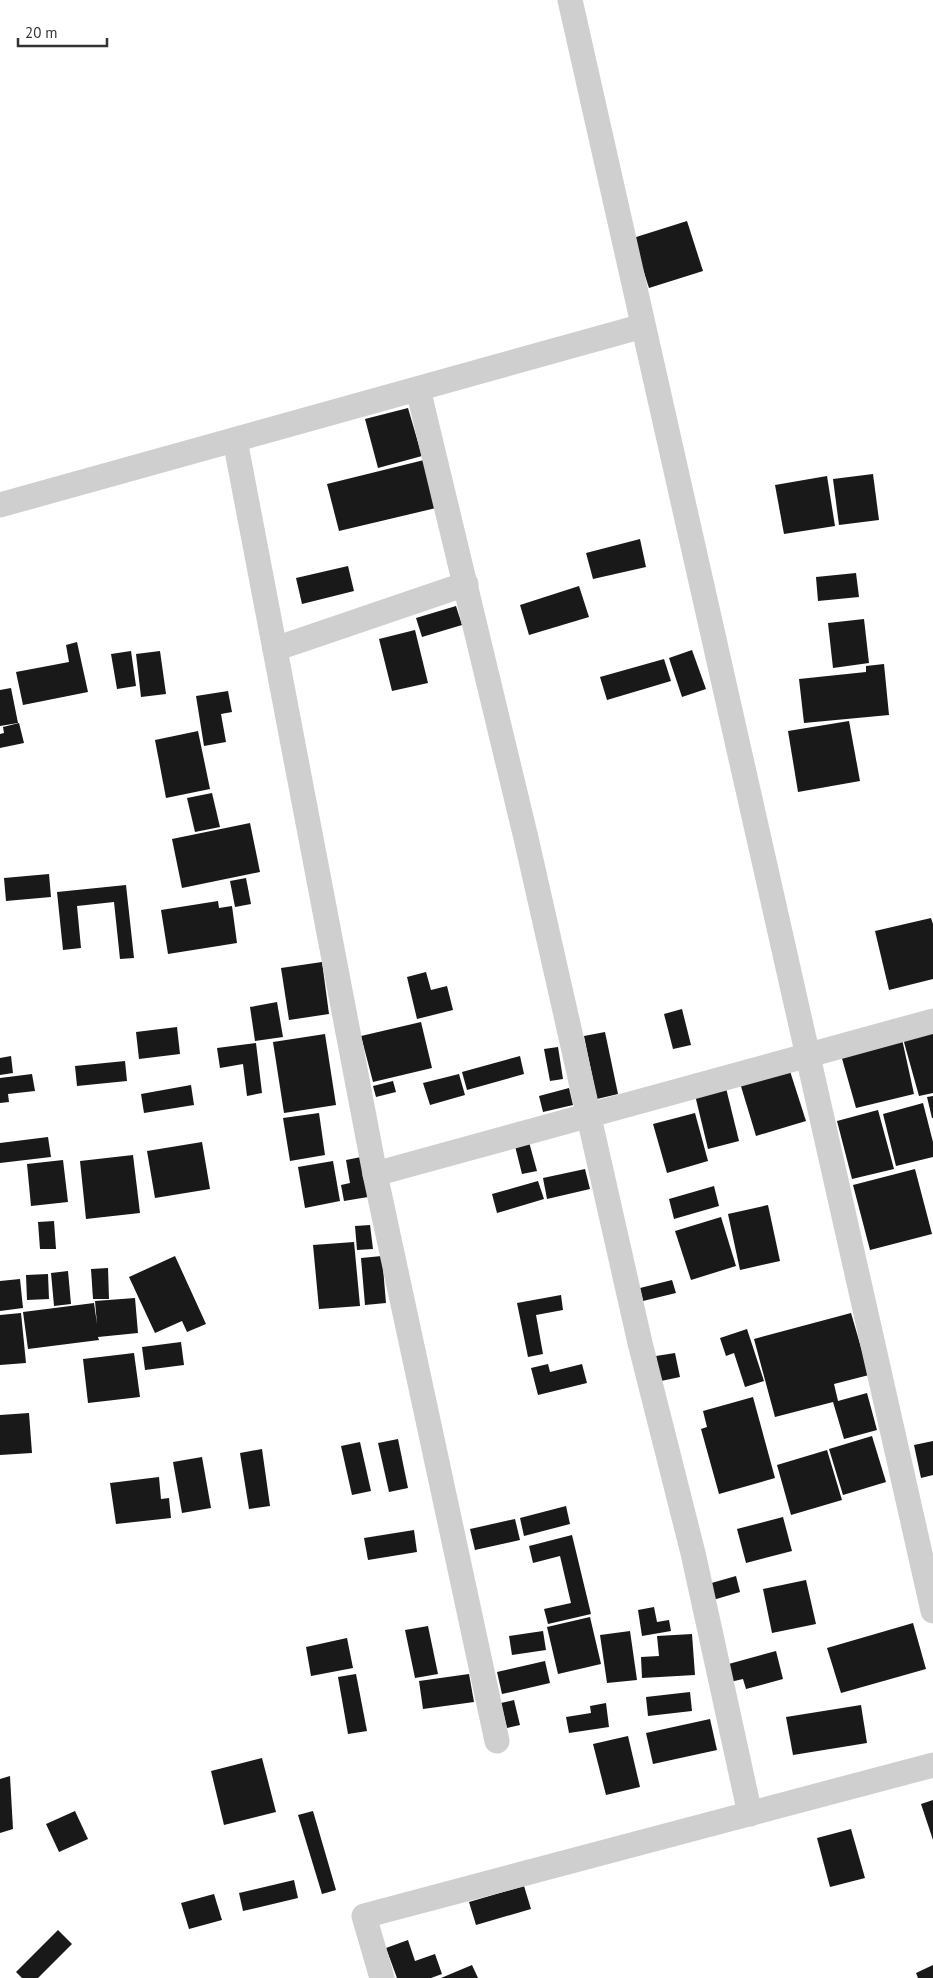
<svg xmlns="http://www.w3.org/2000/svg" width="933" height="1978" font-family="'PT Sans',sans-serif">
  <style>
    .building { fill: #191919 }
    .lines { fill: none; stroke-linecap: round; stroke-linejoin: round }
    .street { stroke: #cfcfcf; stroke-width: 25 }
  </style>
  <rect width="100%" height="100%" fill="#fff"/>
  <g class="building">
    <path d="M 687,221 L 703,271 L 649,288 L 633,238 Z"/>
    <path d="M 408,408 L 422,456 L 378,468 L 365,419 Z"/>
    <path d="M 424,460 L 436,508 L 339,531 L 327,484 Z"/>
    <path d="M 873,474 L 879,520 L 839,525 L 833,479 Z"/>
    <path d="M 827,476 L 835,526 L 784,534 L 775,485 Z"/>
    <path d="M 640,539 L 646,567 L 593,579 L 586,553 Z"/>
    <path d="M 348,566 L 354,591 L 302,604 L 296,578 Z"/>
    <path d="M 856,573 L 859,597 L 818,601 L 816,577 Z"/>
    <path d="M 579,586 L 589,617 L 529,635 L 520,605 Z"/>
    <path d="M 456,606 L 462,625 L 422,637 L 416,618 Z"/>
    <path d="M 864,619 L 869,663 L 833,668 L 828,623 Z"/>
    <path d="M 415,630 L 428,683 L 392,691 L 379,639 Z"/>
    <path d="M 77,642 L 88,692 L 23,705 L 16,672 L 69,662 L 66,645 Z"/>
    <path d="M 692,650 L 706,689 L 682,697 L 669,658 Z"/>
    <path d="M 131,651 L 136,686 L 117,689 L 111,654 Z"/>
    <path d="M 160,651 L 166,694 L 141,697 L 136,654 Z"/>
    <path d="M 664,659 L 671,681 L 607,700 L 600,677 Z"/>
    <path d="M 884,664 L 889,715 L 804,723 L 799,679 L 866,672 L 866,666 Z"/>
    <path d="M 11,688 L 18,723 L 0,726 L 0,690 Z"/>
    <path d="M 228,691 L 232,712 L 221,714 L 226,742 L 204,746 L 196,696 Z"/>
    <path d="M 849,721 L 860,781 L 798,792 L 788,731 Z"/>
    <path d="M 19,723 L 24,743 L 0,748 L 0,734 L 4,733 L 3,727 Z"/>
    <path d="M 198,731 L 210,789 L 166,798 L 155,740 Z"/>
    <path d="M 212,793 L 220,827 L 195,832 L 187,798 Z"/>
    <path d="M 250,823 L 260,872 L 182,888 L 172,839 Z"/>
    <path d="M 49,874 L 51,897 L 6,901 L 4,878 Z"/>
    <path d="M 246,878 L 251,904 L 235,907 L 230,881 Z"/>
    <path d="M 126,885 L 134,958 L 120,959 L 114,902 L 77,906 L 81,948 L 63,950 L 57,892 Z"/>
    <path d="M 218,901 L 219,908 L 232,906 L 237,943 L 168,954 L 161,910 Z"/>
    <path d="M 931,918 L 933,924 L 933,979 L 889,990 L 875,931 Z"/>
    <path d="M 322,962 L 329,1014 L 289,1020 L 281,968 Z"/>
    <path d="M 426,972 L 431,990 L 447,986 L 453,1010 L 417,1019 L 407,977 Z"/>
    <path d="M 277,1002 L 283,1037 L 255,1041 L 250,1007 Z"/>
    <path d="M 682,1009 L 691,1045 L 673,1049 L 664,1014 Z"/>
    <path d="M 421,1022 L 432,1068 L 373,1082 L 361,1036 Z"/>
    <path d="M 177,1027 L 180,1054 L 139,1059 L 136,1032 Z"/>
    <path d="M 933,1027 L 933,1093 L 919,1096 L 902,1035 Z"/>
    <path d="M 605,1032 L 618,1094 L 597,1099 L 584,1036 Z"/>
    <path d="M 325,1034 L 336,1105 L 284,1113 L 273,1042 Z"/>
    <path d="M 902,1039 L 914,1094 L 856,1108 L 841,1055 Z"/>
    <path d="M 256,1043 L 262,1093 L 247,1096 L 243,1064 L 220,1068 L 217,1048 Z"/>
    <path d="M 558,1047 L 563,1079 L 550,1081 L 544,1049 Z"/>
    <path d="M 11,1056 L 13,1073 L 0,1075 L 0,1058 Z"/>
    <path d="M 520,1056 L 524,1074 L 467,1090 L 462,1072 Z"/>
    <path d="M 125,1061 L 127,1081 L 77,1086 L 75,1066 Z"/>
    <path d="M 789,1068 L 806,1121 L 756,1136 L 740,1083 Z"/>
    <path d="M 32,1074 L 35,1091 L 8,1094 L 9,1102 L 0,1103 L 0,1078 Z"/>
    <path d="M 459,1074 L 465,1095 L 430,1105 L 423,1083 Z"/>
    <path d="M 393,1081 L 396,1092 L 376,1097 L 373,1086 Z"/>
    <path d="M 191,1085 L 194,1105 L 144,1113 L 141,1094 Z"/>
    <path d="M 569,1088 L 573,1105 L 543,1112 L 539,1096 Z"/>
    <path d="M 726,1088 L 739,1141 L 708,1149 L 695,1095 Z"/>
    <path d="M 933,1096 L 933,1118 L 932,1118 L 927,1097 Z"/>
    <path d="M 923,1103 L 933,1142 L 933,1157 L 896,1166 L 883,1114 Z"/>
    <path d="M 878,1110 L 894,1169 L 852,1179 L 837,1121 Z"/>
    <path d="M 319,1113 L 325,1155 L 290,1161 L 283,1118 Z"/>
    <path d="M 695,1113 L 708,1161 L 667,1173 L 653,1124 Z"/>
    <path d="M 48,1137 L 51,1157 L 0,1163 L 0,1143 Z"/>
    <path d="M 202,1142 L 210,1189 L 155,1198 L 147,1151 Z"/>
    <path d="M 529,1142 L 537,1171 L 522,1174 L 515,1146 Z"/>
    <path d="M 133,1155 L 140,1213 L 86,1219 L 80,1161 Z"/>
    <path d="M 361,1157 L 368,1197 L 344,1201 L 341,1185 L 350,1183 L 346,1160 Z"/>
    <path d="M 63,1160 L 68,1202 L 31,1206 L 27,1164 Z"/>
    <path d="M 333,1161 L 340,1201 L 305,1208 L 298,1167 Z"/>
    <path d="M 585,1169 L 590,1189 L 547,1199 L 543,1178 Z"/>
    <path d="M 915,1169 L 932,1234 L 870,1250 L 853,1185 Z"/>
    <path d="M 538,1181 L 544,1199 L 497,1213 L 492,1194 Z"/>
    <path d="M 714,1186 L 719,1206 L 674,1219 L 669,1199 Z"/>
    <path d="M 768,1205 L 780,1261 L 740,1270 L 728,1214 Z"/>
    <path d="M 721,1217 L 736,1266 L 691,1280 L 675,1231 Z"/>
    <path d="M 54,1221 L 56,1249 L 40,1249 L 38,1222 Z"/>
    <path d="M 370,1225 L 373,1249 L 357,1250 L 355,1226 Z"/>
    <path d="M 354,1242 L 360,1306 L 319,1309 L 313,1245 Z"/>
    <path d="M 175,1256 L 206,1324 L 187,1332 L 182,1321 L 155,1333 L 129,1277 Z"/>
    <path d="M 382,1256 L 386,1303 L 365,1305 L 361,1258 Z"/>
    <path d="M 108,1268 L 109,1299 L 93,1299 L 91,1269 Z"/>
    <path d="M 68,1271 L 71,1304 L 54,1306 L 51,1273 Z"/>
    <path d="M 48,1274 L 49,1299 L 27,1300 L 26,1275 Z"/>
    <path d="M 20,1279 L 23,1308 L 0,1311 L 0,1281 Z"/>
    <path d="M 672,1280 L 676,1293 L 643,1301 L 640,1288 Z"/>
    <path d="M 561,1295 L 563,1310 L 536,1315 L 543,1354 L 528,1357 L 517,1303 Z"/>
    <path d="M 135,1298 L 138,1333 L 98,1337 L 99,1340 L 28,1349 L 23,1312 L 94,1303 L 97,1324 L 95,1301 Z"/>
    <path d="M 21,1313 L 26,1363 L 0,1365 L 0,1315 Z"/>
    <path d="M 851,1313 L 869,1375 L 834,1384 L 838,1401 L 867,1393 L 877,1430 L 844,1439 L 833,1402 L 775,1417 L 754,1339 Z"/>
    <path d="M 747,1329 L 764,1381 L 745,1387 L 734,1353 L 726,1356 L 720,1338 Z"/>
    <path d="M 181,1342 L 184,1365 L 145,1370 L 142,1347 Z"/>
    <path d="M 134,1353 L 140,1397 L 88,1403 L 83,1359 Z"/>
    <path d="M 675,1353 L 680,1377 L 661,1381 L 656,1356 Z"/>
    <path d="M 548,1364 L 550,1372 L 582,1364 L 587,1383 L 538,1395 L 531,1368 Z"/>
    <path d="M 753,1397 L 775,1478 L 719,1494 L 701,1429 L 707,1427 L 703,1411 Z"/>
    <path d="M 29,1413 L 32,1453 L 0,1455 L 0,1415 Z"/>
    <path d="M 872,1436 L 886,1482 L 843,1495 L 829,1449 Z"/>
    <path d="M 398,1439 L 408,1488 L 389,1492 L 378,1443 Z"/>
    <path d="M 933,1441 L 933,1475 L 921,1478 L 914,1445 Z"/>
    <path d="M 360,1442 L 371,1491 L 352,1495 L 341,1446 Z"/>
    <path d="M 262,1449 L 270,1506 L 249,1509 L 240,1453 Z"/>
    <path d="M 827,1450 L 842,1500 L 791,1515 L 777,1465 Z"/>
    <path d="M 202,1457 L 211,1508 L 182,1513 L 173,1462 Z"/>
    <path d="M 159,1477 L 161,1499 L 169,1498 L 171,1518 L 116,1524 L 110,1483 Z"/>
    <path d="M 566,1506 L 570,1524 L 524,1536 L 520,1518 Z"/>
    <path d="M 783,1517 L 792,1551 L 746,1563 L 737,1529 Z"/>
    <path d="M 515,1519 L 520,1540 L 475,1550 L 470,1529 Z"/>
    <path d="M 414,1530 L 417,1552 L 368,1560 L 364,1538 Z"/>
    <path d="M 572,1535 L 591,1614 L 548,1624 L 544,1609 L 571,1603 L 560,1556 L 533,1563 L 529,1546 Z"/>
    <path d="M 736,1576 L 740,1592 L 713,1600 L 708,1584 Z"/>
    <path d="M 806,1580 L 816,1624 L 772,1633 L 763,1589 Z"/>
    <path d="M 654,1607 L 657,1622 L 669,1620 L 671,1631 L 642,1636 L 638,1610 Z"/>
    <path d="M 590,1617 L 601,1664 L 558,1674 L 547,1627 Z"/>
    <path d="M 913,1623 L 926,1669 L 841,1693 L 827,1648 Z"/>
    <path d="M 428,1626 L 438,1674 L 415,1678 L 405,1630 Z"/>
    <path d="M 543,1631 L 546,1650 L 512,1655 L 509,1636 Z"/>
    <path d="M 630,1631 L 637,1680 L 607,1683 L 600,1635 Z"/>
    <path d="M 692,1634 L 695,1675 L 642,1678 L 641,1657 L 659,1656 L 657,1636 Z"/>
    <path d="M 347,1638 L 353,1668 L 311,1676 L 306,1647 Z"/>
    <path d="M 776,1651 L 783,1679 L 746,1689 L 743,1679 L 730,1682 L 725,1665 Z"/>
    <path d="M 545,1661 L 550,1683 L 502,1694 L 497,1672 Z"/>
    <path d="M 356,1674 L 367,1731 L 348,1734 L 338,1677 Z"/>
    <path d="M 469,1674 L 474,1702 L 423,1709 L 419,1681 Z"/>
    <path d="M 690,1692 L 692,1711 L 648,1716 L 646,1697 Z"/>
    <path d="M 514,1700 L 520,1725 L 507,1728 L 501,1703 Z"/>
    <path d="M 606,1703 L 609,1727 L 569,1733 L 566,1717 L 591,1713 L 590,1706 Z"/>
    <path d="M 861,1705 L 867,1743 L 793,1755 L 786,1717 Z"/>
    <path d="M 710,1719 L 717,1750 L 653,1764 L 646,1733 Z"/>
    <path d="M 628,1736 L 640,1787 L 606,1795 L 593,1744 Z"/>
    <path d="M 262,1758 L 276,1812 L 224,1825 L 211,1771 Z"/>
    <path d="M 10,1776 L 13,1829 L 0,1833 L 0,1779 Z"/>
    <path d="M 933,1800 L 933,1840 L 921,1804 Z"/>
    <path d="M 75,1811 L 88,1839 L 59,1852 L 46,1824 Z"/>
    <path d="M 313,1811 L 336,1890 L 322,1894 L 298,1815 Z"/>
    <path d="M 851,1829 L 865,1878 L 830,1887 L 817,1838 Z"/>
    <path d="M 294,1880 L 298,1898 L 243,1911 L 239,1893 Z"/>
    <path d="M 524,1886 L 531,1909 L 476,1925 L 469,1902 Z"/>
    <path d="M 214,1894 L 222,1920 L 189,1929 L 181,1903 Z"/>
    <path d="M 58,1930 L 72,1944 L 38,1978 L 22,1978 L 16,1972 Z"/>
    <path d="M 408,1940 L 415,1961 L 435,1954 L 442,1974 L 431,1978 L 397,1978 L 386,1948 Z"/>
    <path d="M 472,1965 L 478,1978 L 441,1978 Z"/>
    <path d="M 933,1965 L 933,1978 L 918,1978 L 916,1973 Z"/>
  </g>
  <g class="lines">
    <g class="street">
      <path d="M 570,0 L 933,1611"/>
      <path d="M 418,389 L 526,838 L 640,1343 L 693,1553 L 750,1814"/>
      <path d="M 235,440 L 375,1174 L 497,1741"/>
      <path d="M 0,505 L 643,326"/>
      <path d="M 275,649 L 466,584"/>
      <path d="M 375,1174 L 933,1021"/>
      <path d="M 382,1978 L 364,1916 L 933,1765"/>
    </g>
  </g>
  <path d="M18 38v8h89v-8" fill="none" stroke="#323232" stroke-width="2.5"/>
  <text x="25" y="38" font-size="15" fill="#323232" stroke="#ffffff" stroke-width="4" paint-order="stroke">20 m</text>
</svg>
